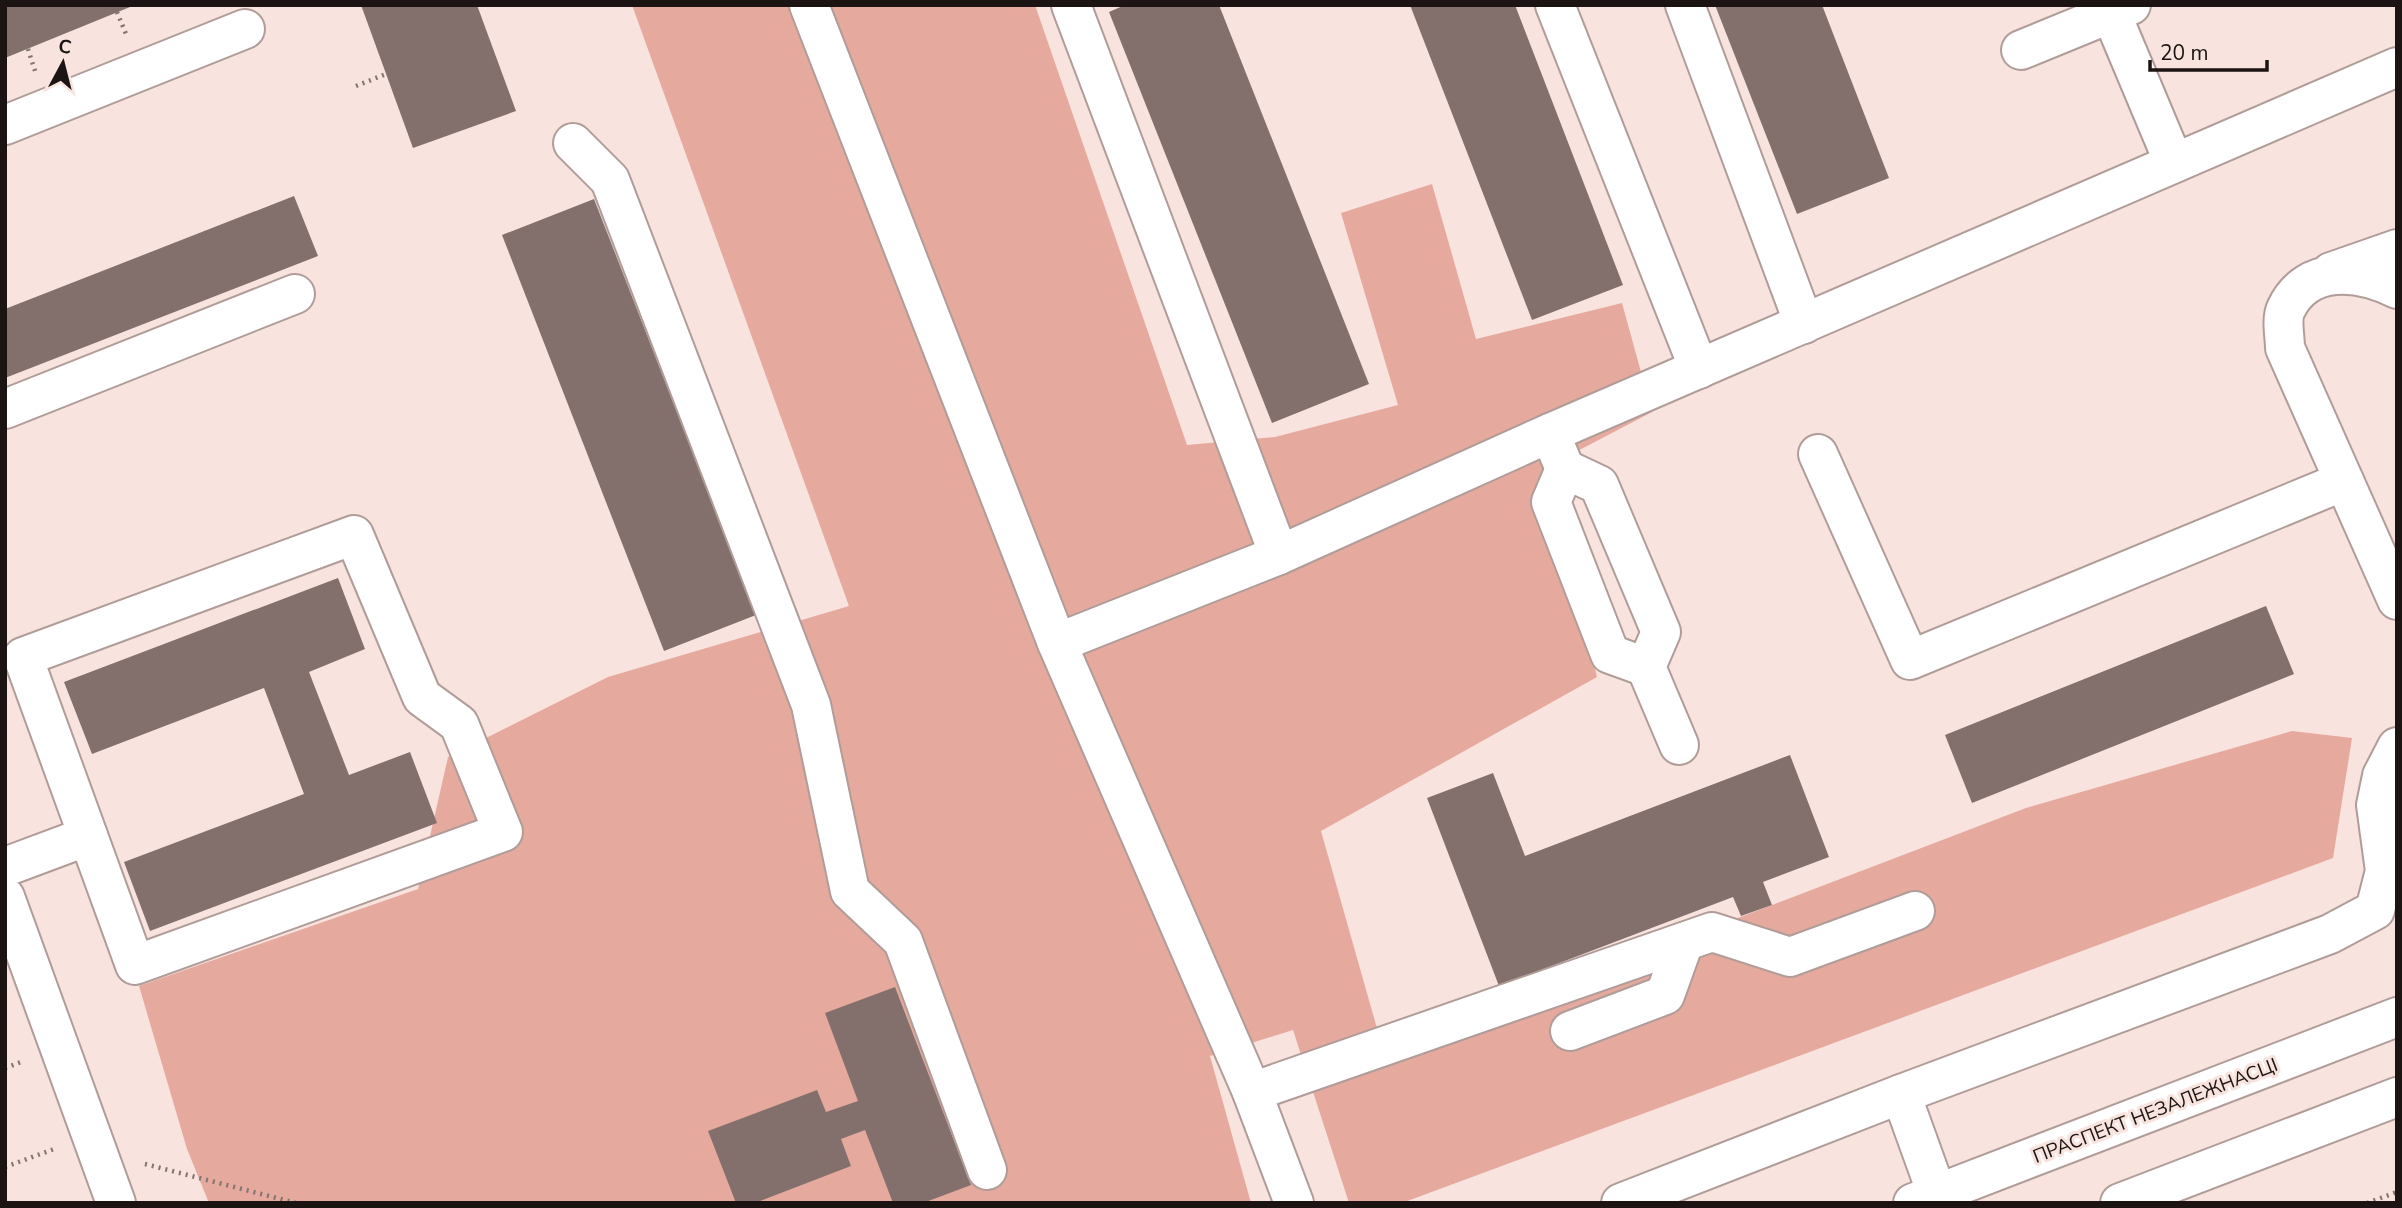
<svg xmlns="http://www.w3.org/2000/svg" width="2402" height="1208" font-family="'Nunito Sans',sans-serif">
  <style>
    .forest { fill: #e6a99e }
    .building { fill: #83706d }
    .lines { fill: none; stroke-linecap: round; stroke-linejoin: round }
    .minor-casing { stroke: #b09c98; stroke-width: 42 }
    .highway-casing { stroke: #b09c98; stroke-width: 42 }
    .path { stroke: #827471; stroke-width: 4.5; stroke-dasharray: 2 5; stroke-linecap: butt }
    .minor { stroke: #fff; stroke-width: 38 }
    .highway { stroke: #fff; stroke-width: 38 }
    .labels { text-anchor: middle; stroke-width: 6; stroke-linejoin: round; paint-order: stroke }
    .street-label { font-size: 19px; fill: #1b1412; stroke: #f8e3de }
  </style>
  <rect width="100%" height="100%" fill="#f8e3de"/>
  <path class="forest" d="M 632,5 L 1035,5 L 1187,445 L 1275,437 L 1398,405 L 1341,213 L 1432,184 L 1476,339 L 1622,303 L 1652,412 L 1547,467 L 1597,677 L 1321,831 L 1384,1053 L 2026,808 L 2292,731 L 2352,738 L 2333,858 L 1402,1203 L 1349,1203 L 1293,1030 L 1210,1056 L 1251,1203 L 209,1203 L 187,1149 L 139,986 L 418,889 L 448,757 L 608,677 L 849,606 Z"/>
  <g class="building">
    <path d="M 5,5 L 135,5 L 5,58 Z"/>
    <path d="M 361,5 L 477,5 L 516,111 L 413,148 Z"/>
    <path d="M 1125,5 L 1219,5 L 1369,384 L 1272,423 L 1109,12 Z"/>
    <path d="M 1410,5 L 1515,5 L 1623,285 L 1532,320 Z"/>
    <path d="M 1715,5 L 1822,5 L 1889,178 L 1797,214 Z"/>
    <path d="M 294,196 L 318,256 L 5,378 L 5,309 Z"/>
    <path d="M 594,199 L 756,615 L 664,651 L 502,235 Z"/>
    <path d="M 338,578 L 365,649 L 309,672 L 349,775 L 410,752 L 437,823 L 150,931 L 124,862 L 304,794 L 264,688 L 92,754 L 64,682 Z"/>
    <path d="M 2266,606 L 2294,674 L 1972,803 L 1945,735 Z"/>
    <path d="M 1790,755 L 1829,857 L 1763,882 L 1772,905 L 1741,916 L 1733,897 L 1499,986 L 1427,798 L 1493,773 L 1525,856 Z"/>
    <path d="M 895,987 L 971,1185 L 923,1203 L 893,1203 L 865,1130 L 841,1139 L 851,1166 L 755,1203 L 736,1203 L 708,1131 L 817,1090 L 826,1112 L 858,1101 L 825,1013 Z"/>
  </g>
  <g class="lines">
    <g class="minor-casing">
      <g id="minor">
        <path d="M 809,5 L 1057,643 L 1252,1092 L 1294,1203"/>
        <path d="M 1071,5 L 1279,555"/>
        <path d="M 1555,5 L 1699,369"/>
        <path d="M 1685,5 L 1804,324"/>
        <path d="M 2111,13 L 2174,163"/>
        <path d="M 2021,50 L 2131,5"/>
        <path d="M 5,125 L 245,29"/>
        <path d="M 573,143 L 610,180 L 811,705 L 850,891 L 903,941 L 987,1170"/>
        <path d="M 2331,272 L 2397,249"/>
        <path d="M 2397,289 C 2359,270 2307,264 2286,309 C 2281,319 2285,337 2285,348 L 2397,600"/>
        <path d="M 5,409 L 295,294"/>
        <path d="M 1550,433 L 1565,469 L 1599,485 L 1661,632 L 1646,667 L 1679,745"/>
        <path d="M 1818,454 L 1910,660 L 2344,481"/>
        <path d="M 1565,469 L 1551,502 L 1610,654 L 1646,667"/>
        <path d="M 354,535 L 422,697 L 459,724 L 503,832 L 135,965 L 23,657 Z"/>
        <path d="M 1057,643 L 1279,555 L 1550,433 L 2397,67"/>
        <path d="M 5,867 L 88,836"/>
        <path d="M 5,897 L 116,1203"/>
        <path d="M 1570,1031 L 1665,995 L 1684,942"/>
        <path d="M 1252,1092 L 1712,932 L 1790,957 L 1915,911"/>
        <path d="M 1901,1094 L 1937,1194"/>
        <path d="M 1621,1203 L 1901,1094 L 2330,934 L 2375,910 L 2385,871 L 2376,805 L 2382,776 L 2397,747"/>
      </g>
    </g>
    <g class="highway-casing">
      <g id="highway">
        <path d="M 1913,1203 L 2397,1017"/>
        <path d="M 2120,1203 L 2397,1097"/>
      </g>
    </g>
    <g class="path">
      <path d="M 117,12 L 126,34"/>
      <path d="M 28,49 L 35,71"/>
      <path d="M 356,86 L 386,74"/>
      <path d="M 5,1068 L 24,1061"/>
      <path d="M 145,1164 L 296,1203"/>
      <path d="M 5,1167 L 57,1148"/>
      <path d="M 2367,1203 L 2397,1192"/>
    </g>
    <use href="#minor" class="minor"/>
    <use href="#highway" class="highway"/>
  </g>
  <g class="labels">
    <g class="street-label">
      <text transform="translate(2155 1110) rotate(-21)" y="7">ПРАСПЕКТ НЕЗАЛЕЖНАСЦІ</text>
    </g>
  </g>
  <rect width="2402" height="1208" fill="none" stroke="#1b1412" stroke-width="14"/>
  <g transform="translate(63 63) rotate(7)" stroke="#f8e3de" stroke-width="5" paint-order="stroke">
  <path d="M0-5L12 26L0 18L-12 26Z" fill="#1b1412"/>
  <text y="-10" font-size="19" font-weight="bold" text-anchor="middle" fill="#1b1412">С</text>
  </g>
  <path d="M2150 60v10h117v-10" fill="none" stroke="#1b1412" stroke-width="3.5"/>
  <text x="2160" y="60" font-size="21" fill="#1b1412" stroke="#f8e3de" stroke-width="5" paint-order="stroke">20 m</text>
</svg>
